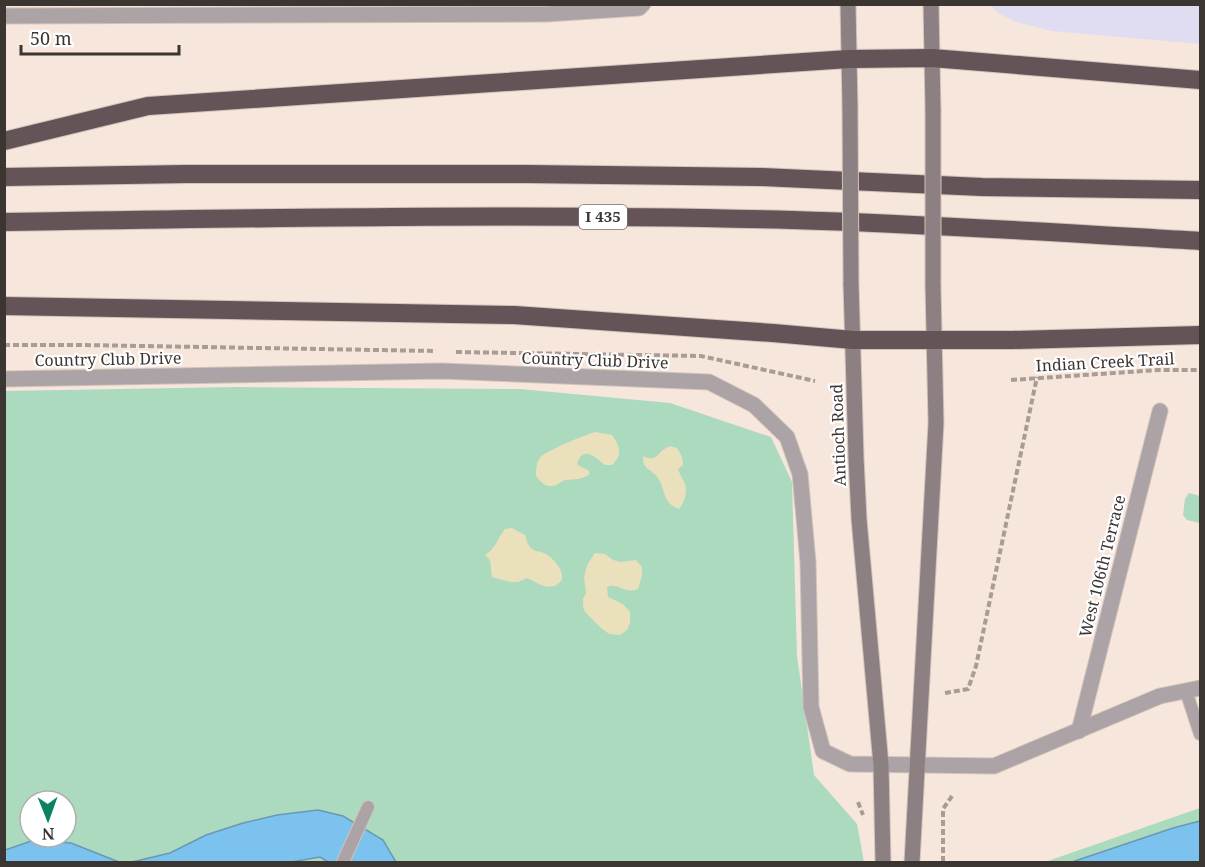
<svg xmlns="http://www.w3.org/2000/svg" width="1205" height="867" font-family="'Noto Serif',serif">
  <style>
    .commercial { fill: #e0ddf3 }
    .green { fill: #abdabe; fill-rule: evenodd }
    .sand { fill: #eae0bb }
    .water { fill: #7cc2ef; stroke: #6998b6; stroke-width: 1.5 }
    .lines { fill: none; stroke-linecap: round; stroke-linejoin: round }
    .service-casing { stroke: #d2c3ba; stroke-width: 14 }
    .minor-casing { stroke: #d2c3ba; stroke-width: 17 }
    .secondary-casing { stroke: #d2c3ba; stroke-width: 17 }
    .motorway-casing { stroke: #d2c3ba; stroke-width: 20 }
    .path { stroke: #a89c94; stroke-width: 4; stroke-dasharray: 6 3; stroke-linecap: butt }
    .service { stroke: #aba3a5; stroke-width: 12 }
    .minor { stroke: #aba3a5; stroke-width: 15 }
    .secondary { stroke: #8d8083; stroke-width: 15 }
    .motorway { stroke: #645357; stroke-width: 18 }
    .secondary-bridge-casing { stroke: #d2c3ba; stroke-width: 17; stroke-linecap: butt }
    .secondary-bridge { stroke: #8d8083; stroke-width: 15 }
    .labels { text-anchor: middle; stroke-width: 4.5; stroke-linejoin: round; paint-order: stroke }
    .shield { fill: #fff; stroke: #767270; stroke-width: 1.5 }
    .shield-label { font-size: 15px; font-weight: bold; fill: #3c3632 }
    .street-label { font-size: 16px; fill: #3c3632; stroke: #fff }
  </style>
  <rect width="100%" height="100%" fill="#f7e6dc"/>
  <path class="commercial" d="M 990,5 L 1200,5 L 1200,44 L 1052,31 L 1016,22 L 998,13 Z"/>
  <g class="green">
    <path d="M 236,387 L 520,389 L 670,403 L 771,437 L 792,482 L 797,656 L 814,775 L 857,824 L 864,862 L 5,862 L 4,391 ZM 30,801 L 66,801 L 66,837 L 30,837 Z"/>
    <path d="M 1189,493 L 1200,496 L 1200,523 L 1187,520 L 1183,515 L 1185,499 Z"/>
    <path d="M 1200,808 L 1200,862 L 1045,862 Z"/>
  </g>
  <g class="sand">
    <path d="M 595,432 L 612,435 C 620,446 623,455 612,465 L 605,465 C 596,458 583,444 577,464 L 581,467 L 588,470 L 590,474 C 582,480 575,479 566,480 C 561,481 557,486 552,486 C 545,487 540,481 536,476 C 536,470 536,463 540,458 C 543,452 587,434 595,432 Z"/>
    <path d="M 670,446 L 677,448 C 681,454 683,458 683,465 L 678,469 C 680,475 683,479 685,484 C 688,492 684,503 679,509 C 661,502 667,492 658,478 C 652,469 642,470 643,456 C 657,464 658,450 670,446 Z"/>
    <path d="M 512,528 L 525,535 C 527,540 527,544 531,548 C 535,552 539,551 544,553 C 553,557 569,575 559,583 C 555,587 550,587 545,586 C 539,585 534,581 527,578 L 518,582 L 510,582 L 492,577 L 490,560 L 486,556 L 486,554 C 496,549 498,537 505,529 Z"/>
    <path d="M 595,553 L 605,554 L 613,560 L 621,562 L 636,560 L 642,567 L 642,575 L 638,589 C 624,595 619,582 607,587 L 608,597 L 623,604 L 630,612 L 630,623 L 627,630 L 620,635 L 609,634 L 600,627 L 585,612 L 583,606 L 583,599 L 586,593 L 584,578 L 587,565 Z"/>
  </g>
  <g class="water">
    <path d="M 318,810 L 343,816 L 383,840 L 396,862 L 328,862 L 320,857 L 291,862 L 132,862 L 170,853 L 206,835 L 243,823 L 277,815 Z"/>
    <path d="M 1200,821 L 1200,862 L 1072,862 L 1173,828 Z"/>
    <path d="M 34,840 L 71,843 L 119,862 L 5,862 L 5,850 Z"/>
  </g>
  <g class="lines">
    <g class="service-casing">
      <g id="service">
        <path d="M 1186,691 L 1200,734"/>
        <path d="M 343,862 L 368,807"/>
      </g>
    </g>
    <g class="minor-casing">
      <g id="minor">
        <path d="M 4,16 L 547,14 L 639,8 L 643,4"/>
        <path d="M 4,379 L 442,371 L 709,382 L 754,405 L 787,437 L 800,474 L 808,562 L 811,707 L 823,751 L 850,764 L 994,766 L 1160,696 L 1200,688"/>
        <path d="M 1079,731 L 1160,411"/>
      </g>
    </g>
    <g class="secondary-casing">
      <g id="secondary">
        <path d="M 848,4 L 850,107"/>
        <path d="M 931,4 L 933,110"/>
        <path d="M 851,284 L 856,457 L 859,519 L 881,765 L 883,862"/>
        <path d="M 912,862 L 936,423 L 933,286"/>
      </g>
    </g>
    <g class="motorway-casing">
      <g id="motorway">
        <path d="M 4,141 L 148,106 L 849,59 L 932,58 L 1200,80"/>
        <path d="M 4,177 L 186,174 L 527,174 L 762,177 L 982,187 L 1200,190"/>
        <path d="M 4,222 C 267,218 530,213 792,220 C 928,224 1065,233 1200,241"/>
        <path d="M 4,306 L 514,315 L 773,333 L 853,340 L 1013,340 L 1200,335"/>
      </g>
    </g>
    <g class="path">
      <path d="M 4,345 L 83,345 L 436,351"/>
      <path d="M 456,352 L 701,356 L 815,381"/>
      <path d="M 1011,380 L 1158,370 L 1200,370"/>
      <path d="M 945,693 L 968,689 L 976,666 L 1037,377"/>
      <path d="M 858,802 L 863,815"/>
      <path d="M 943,862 L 943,809 L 952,796"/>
    </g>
    <use href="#service" class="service"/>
    <use href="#minor" class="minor"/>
    <use href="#secondary" class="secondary"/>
    <use href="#motorway" class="motorway"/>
    <g class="secondary-bridge-casing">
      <g id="secondary-bridge">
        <path d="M 850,107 L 851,284"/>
        <path d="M 933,110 L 933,286"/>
      </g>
    </g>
    <use href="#secondary-bridge" class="secondary-bridge"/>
  </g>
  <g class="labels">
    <rect class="shield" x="579" y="205" width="48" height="24" rx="4.5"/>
    <g class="shield-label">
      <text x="603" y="222">I 435</text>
    </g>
    <g class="street-label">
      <text transform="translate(108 359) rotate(-1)" y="6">Country Club Drive</text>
      <text transform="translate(595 360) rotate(2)" y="6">Country Club Drive</text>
      <text transform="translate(1105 362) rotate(-3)" y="6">Indian Creek Trail</text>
      <text transform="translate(838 435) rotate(-92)" y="6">Antioch Road</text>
      <text transform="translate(1102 566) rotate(-76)" y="6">West 106th Terrace</text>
    </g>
  </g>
  <rect width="1205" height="867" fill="none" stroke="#3c3632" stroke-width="12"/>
  <g transform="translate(48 819) rotate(179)"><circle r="28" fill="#ffffff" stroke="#b1afad" stroke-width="1.5"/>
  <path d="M0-4.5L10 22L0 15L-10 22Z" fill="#0a8262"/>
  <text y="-9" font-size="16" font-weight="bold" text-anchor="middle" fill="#3c3632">N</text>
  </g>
  <path d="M21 45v9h158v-9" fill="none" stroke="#3c3632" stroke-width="3"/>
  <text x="30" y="45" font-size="18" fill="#3c3632" stroke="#ffffff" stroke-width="4.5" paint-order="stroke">50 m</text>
</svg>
